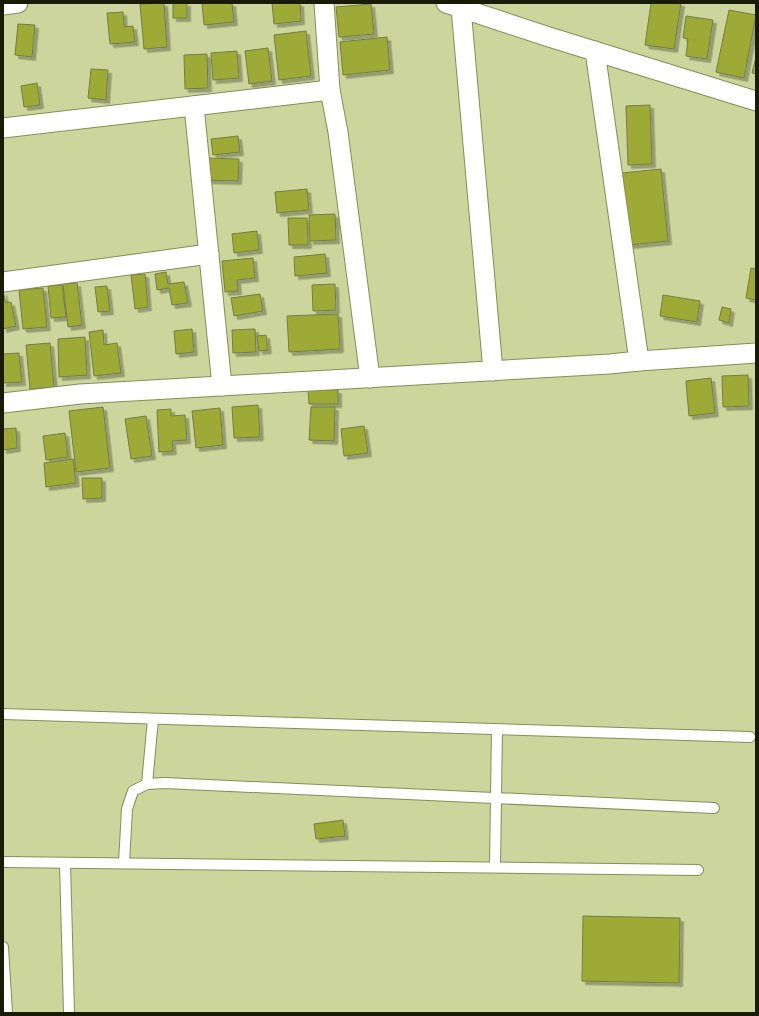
<svg xmlns="http://www.w3.org/2000/svg" width="759" height="1016" font-family="'Noto Sans',sans-serif">
  <style>
    .building { fill: #9daa36; stroke: #747d45; filter: url(#shadow) }
    .lines { fill: none; stroke-linecap: round; stroke-linejoin: round }
    .service-casing { stroke: #868e56; stroke-width: 12 }
    .minor-casing { stroke: #868e56; stroke-width: 21 }
    .service { stroke: #fff; stroke-width: 10 }
    .minor { stroke: #fff; stroke-width: 19 }
  </style>
  <defs>
    <filter id="shadow"><feDropShadow dx="3.5" dy="3.5" stdDeviation="0" flood-color="#0004"/></filter>
  </defs>
  <rect width="100%" height="100%" fill="#ccd59b"/>
  <g class="building">
    <path d="M 164,3 L 167,47 L 144,49 L 140,4 Z"/>
    <rect x="173" y="3" width="14" height="15"/>
    <path d="M 202,3 L 232,3 L 234,22 L 204,25 Z"/>
    <path d="M 272,3 L 300,3 L 301,21 L 274,24 Z"/>
    <path d="M 651,3 L 681,3 L 674,49 L 645,45 Z"/>
    <path d="M 371,4 L 374,34 L 339,37 L 336,7 Z"/>
    <path d="M 729,10 L 756,15 L 744,78 L 716,72 Z"/>
    <path d="M 123,12 L 124,27 L 133,26 L 135,42 L 110,44 L 107,13 Z"/>
    <path d="M 686,16 L 713,20 L 707,59 L 686,56 L 688,39 L 683,38 Z"/>
    <path d="M 18,24 L 35,25 L 32,57 L 15,55 Z"/>
    <path d="M 306,31 L 311,76 L 279,80 L 274,35 Z"/>
    <path d="M 387,37 L 390,70 L 343,75 L 340,42 Z"/>
    <path d="M 268,48 L 272,81 L 249,84 L 245,51 Z"/>
    <path d="M 237,51 L 239,78 L 213,80 L 211,53 Z"/>
    <path d="M 207,54 L 208,88 L 185,89 L 184,55 Z"/>
    <path d="M 756,57 L 756,74 L 752,73 Z"/>
    <path d="M 91,69 L 108,70 L 106,100 L 88,98 Z"/>
    <path d="M 37,83 L 40,105 L 24,107 L 21,86 Z"/>
    <path d="M 650,105 L 652,164 L 628,165 L 626,106 Z"/>
    <path d="M 238,136 L 240,152 L 213,155 L 211,139 Z"/>
    <path d="M 207,158 L 239,159 L 238,181 L 206,180 Z"/>
    <path d="M 661,169 L 668,241 L 629,245 L 622,173 Z"/>
    <path d="M 307,189 L 309,210 L 277,213 L 275,192 Z"/>
    <path d="M 335,214 L 336,240 L 310,241 L 309,215 Z"/>
    <path d="M 288,218 L 307,218 L 308,245 L 289,245 Z"/>
    <path d="M 257,231 L 259,250 L 234,253 L 232,234 Z"/>
    <path d="M 325,254 L 327,273 L 295,276 L 294,257 Z"/>
    <path d="M 253,258 L 255,278 L 237,280 L 238,291 L 225,292 L 222,261 Z"/>
    <path d="M 751,268 L 756,269 L 756,300 L 746,298 Z"/>
    <path d="M 166,272 L 168,284 L 184,282 L 188,303 L 172,305 L 169,288 L 157,290 L 155,274 Z"/>
    <path d="M 145,274 L 148,307 L 135,309 L 131,275 Z"/>
    <path d="M 77,283 L 82,325 L 68,327 L 63,284 Z"/>
    <path d="M 335,284 L 336,310 L 313,311 L 312,285 Z"/>
    <path d="M 62,285 L 66,317 L 51,318 L 48,286 Z"/>
    <path d="M 107,286 L 110,311 L 98,312 L 95,287 Z"/>
    <path d="M 43,288 L 47,327 L 23,329 L 19,290 Z"/>
    <path d="M 3,292 L 6,303 L 11,302 L 16,326 L 3,329 Z"/>
    <path d="M 260,294 L 263,311 L 234,316 L 231,298 Z"/>
    <path d="M 663,295 L 700,301 L 697,322 L 660,316 Z"/>
    <path d="M 722,307 L 731,309 L 729,323 L 719,320 Z"/>
    <path d="M 338,314 L 340,349 L 289,352 L 287,316 Z"/>
    <path d="M 192,329 L 194,352 L 176,354 L 174,331 Z"/>
    <path d="M 255,329 L 256,352 L 233,353 L 232,330 Z"/>
    <path d="M 103,330 L 104,345 L 117,343 L 121,373 L 94,376 L 89,332 Z"/>
    <path d="M 266,335 L 268,350 L 259,351 L 257,336 Z"/>
    <path d="M 85,337 L 87,375 L 59,377 L 58,339 Z"/>
    <path d="M 50,343 L 54,387 L 30,389 L 26,345 Z"/>
    <path d="M 19,353 L 22,382 L 3,383 L 3,354 Z"/>
    <path d="M 748,375 L 749,406 L 723,407 L 722,376 Z"/>
    <path d="M 711,378 L 715,413 L 689,416 L 686,381 Z"/>
    <path d="M 308,390 L 338,390 L 338,404 L 309,404 Z"/>
    <path d="M 258,405 L 260,437 L 234,438 L 232,407 Z"/>
    <path d="M 103,407 L 110,468 L 76,472 L 69,411 Z"/>
    <path d="M 311,407 L 335,407 L 334,441 L 309,440 Z"/>
    <path d="M 220,408 L 223,445 L 196,448 L 192,411 Z"/>
    <path d="M 171,409 L 171,416 L 185,415 L 187,440 L 172,441 L 173,451 L 159,452 L 157,410 Z"/>
    <path d="M 146,416 L 152,456 L 131,459 L 125,419 Z"/>
    <path d="M 364,426 L 368,453 L 344,456 L 341,429 Z"/>
    <path d="M 16,428 L 17,448 L 3,450 L 3,429 Z"/>
    <path d="M 65,433 L 68,457 L 46,460 L 43,436 Z"/>
    <path d="M 73,459 L 76,483 L 46,487 L 44,463 Z"/>
    <path d="M 82,478 L 102,478 L 102,498 L 83,499 Z"/>
    <path d="M 343,820 L 345,836 L 316,839 L 314,824 Z"/>
    <path d="M 583,916 L 680,918 L 679,983 L 582,981 Z"/>
  </g>
  <g class="lines">
    <g class="service-casing">
      <g id="service">
        <path d="M 3,714 L 750,737"/>
        <path d="M 147,784 L 153,719"/>
        <path d="M 3,862 L 698,870"/>
        <path d="M 65,863 L 69,1013"/>
        <path d="M 124,863 L 127,809 L 133,791 L 147,784 L 165,783 L 714,808"/>
        <path d="M 495,867 L 497,729"/>
        <path d="M 3,947 L 7,1013"/>
      </g>
    </g>
    <g class="minor-casing">
      <g id="minor">
        <path d="M 324,3 L 330,90 L 338,132 L 370,378"/>
        <path d="M 446,3 L 549,37 L 756,101"/>
        <path d="M 3,5 L 18,3"/>
        <path d="M 461,8 L 493,371"/>
        <path d="M 595,51 L 639,361"/>
        <path d="M 194,106 L 222,386"/>
        <path d="M 3,128 L 330,90"/>
        <path d="M 3,282 L 209,254"/>
        <path d="M 3,403 L 80,394 L 610,364 L 639,361 L 756,353"/>
      </g>
    </g>
    <use href="#service" class="service"/>
    <use href="#minor" class="minor"/>
  </g>
  <rect width="759" height="1016" fill="none" stroke="#181b05" stroke-width="8"/>
</svg>
